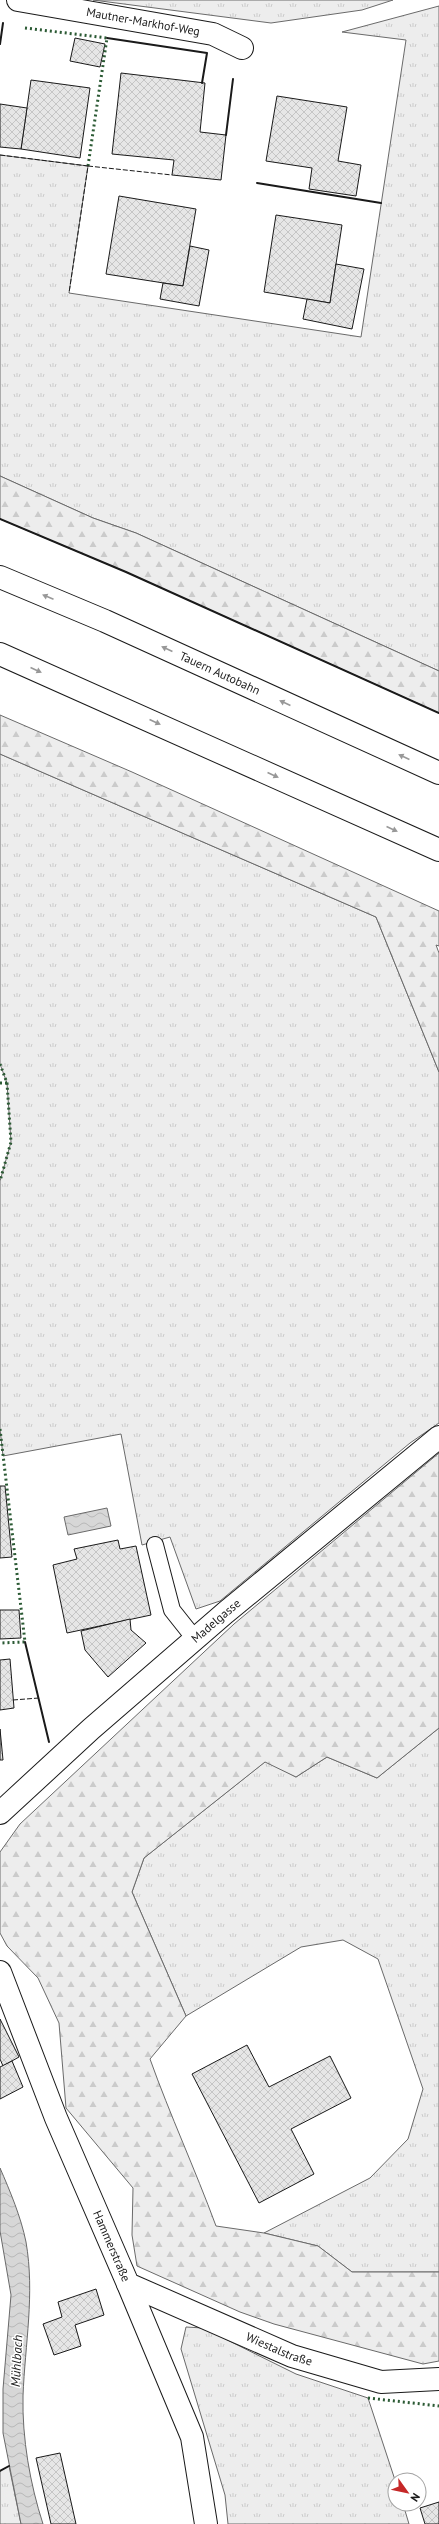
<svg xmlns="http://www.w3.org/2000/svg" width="439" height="2524" font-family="'PT Sans',sans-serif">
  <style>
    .grass { fill: url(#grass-tufts); stroke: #6a6a6a }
    .forest { fill: url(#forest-firs); stroke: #6a6a6a }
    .water { fill: url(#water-waves); stroke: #6a6a6a }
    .building { fill: url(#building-cross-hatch); stroke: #1a1a1a }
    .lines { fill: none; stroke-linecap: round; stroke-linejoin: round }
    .lane-casing { stroke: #1a1a1a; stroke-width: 18 }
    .street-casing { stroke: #1a1a1a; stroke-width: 24 }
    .secondary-casing { stroke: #1a1a1a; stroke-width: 24 }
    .highway-casing { stroke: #1a1a1a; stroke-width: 24 }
    .lane { stroke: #fff; stroke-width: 16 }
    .street { stroke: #fff; stroke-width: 22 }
    .secondary { stroke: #fff; stroke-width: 22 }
    .highway { stroke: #fff; stroke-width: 22 }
    .hedge { stroke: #2b5a34; stroke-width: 3; stroke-dasharray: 2 3; stroke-linecap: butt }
    .fence { stroke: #1a1a1a; stroke-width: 1; stroke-dasharray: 5 2; stroke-linecap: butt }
    .wall { stroke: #1a1a1a; stroke-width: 2 }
    .oneway { fill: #989898 }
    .labels { text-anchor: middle; stroke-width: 3; stroke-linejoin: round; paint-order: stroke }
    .street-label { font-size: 12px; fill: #1a1a1a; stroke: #fff }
    .water-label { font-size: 13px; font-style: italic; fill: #1a1a1a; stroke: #fff }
  </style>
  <defs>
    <pattern id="grass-tufts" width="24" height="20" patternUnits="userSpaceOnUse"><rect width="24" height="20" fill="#ededed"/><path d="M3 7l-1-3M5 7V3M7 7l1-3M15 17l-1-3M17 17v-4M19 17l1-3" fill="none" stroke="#cbcbcb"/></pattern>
    <pattern id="forest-firs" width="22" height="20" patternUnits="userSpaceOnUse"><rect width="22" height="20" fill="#ededed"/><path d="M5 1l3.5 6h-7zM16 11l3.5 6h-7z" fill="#cbcbcb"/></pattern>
    <pattern id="water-waves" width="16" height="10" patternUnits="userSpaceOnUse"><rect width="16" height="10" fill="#d7d7d7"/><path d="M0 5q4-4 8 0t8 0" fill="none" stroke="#b8b8b8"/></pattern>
    <pattern id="building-cross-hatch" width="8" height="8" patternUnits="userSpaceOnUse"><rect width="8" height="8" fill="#e6e6e6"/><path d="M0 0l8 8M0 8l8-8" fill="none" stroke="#c5c5c5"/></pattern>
  </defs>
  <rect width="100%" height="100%" fill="#fff"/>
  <g class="grass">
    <path d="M 93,0 L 393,0 L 362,10 L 271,23 Z"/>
    <path d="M 439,6 L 439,671 L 136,533 L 93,518 L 0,476 L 0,155 L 88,166 L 69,293 L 361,337 L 406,40 L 342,32 Z"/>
    <path d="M 0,754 L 376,917 L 439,1072 L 439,1423 L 410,1443 L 220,1601 L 196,1609 L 170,1537 L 142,1545 L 121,1434 L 3,1456 L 0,1429 L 0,1181 L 11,1142 L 7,1083 L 0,1064 Z"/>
    <path d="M 439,1728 L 439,2272 L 352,2272 L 318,2246 L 264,2233 L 370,2178 L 408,2139 L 423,2089 L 378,1959 L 343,1940 L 301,1947 L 186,2016 L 132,1892 L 144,1858 L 266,1761 L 296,1777 L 327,1757 L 377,1778 Z"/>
    <path d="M 186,2327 L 203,2328 L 296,2374 L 368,2398 L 395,2480 L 395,2504 L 403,2504 L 409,2524 L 228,2524 L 225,2495 L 181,2349 Z"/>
    <path d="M 9,2466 L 21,2524 L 0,2524 L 0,2471 Z"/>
  </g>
  <g class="forest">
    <path d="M 0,476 L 93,518 L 136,533 L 439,671 L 439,713 L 126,572 L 0,519 Z"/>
    <path d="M 0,715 L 132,772 L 439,911 L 439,946 L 436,945 L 439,953 L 439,1072 L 376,917 L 0,754 Z"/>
    <path d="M 439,1453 L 439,1728 L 377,1778 L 327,1757 L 296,1777 L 265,1762 L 144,1858 L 132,1892 L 186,2016 L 150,2059 C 170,2115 195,2169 216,2226 L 264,2233 L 318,2246 L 352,2272 L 439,2272 L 439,2361 L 423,2364 L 274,2324 L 240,2312 L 137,2266 L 132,2235 L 133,2188 L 66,2108 L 59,2023 L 38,1978 L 7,1946 L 0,1933 L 0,1852 L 20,1824 L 234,1624 Z"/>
  </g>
  <g class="water">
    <path d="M 107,1508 L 111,1526 L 68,1535 L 64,1517 Z"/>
    <path d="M 0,2168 C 10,2191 21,2217 26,2242 C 35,2294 25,2344 23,2396 C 22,2438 30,2484 43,2524 L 21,2524 L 3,2433 L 3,2389 L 11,2295 L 0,2231 Z"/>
  </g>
  <g class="building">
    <path d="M 75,38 L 105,44 L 100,67 L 70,61 Z"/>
    <path d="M 121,73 L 205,83 L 200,132 L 226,135 L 221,180 L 172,175 L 174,160 L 112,154 Z"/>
    <path d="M 31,80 L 90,88 L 80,158 L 21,149 Z"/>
    <path d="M 277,96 L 347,107 L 338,161 L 361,165 L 356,196 L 309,189 L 312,168 L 266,161 Z"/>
    <path d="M 0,104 L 27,108 L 21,149 L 0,147 Z"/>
    <path d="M 119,196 L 196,209 L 183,286 L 106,274 Z"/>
    <path d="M 276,215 L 342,225 L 330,303 L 264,292 Z"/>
    <path d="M 190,246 L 209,250 L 199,306 L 160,299 L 163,283 L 183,286 Z"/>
    <path d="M 336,264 L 364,269 L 352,329 L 303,319 L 307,299 L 330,303 Z"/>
    <path d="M 0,1486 L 5,1486 L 12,1557 L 0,1558 Z"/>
    <path d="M 118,1540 L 120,1549 L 136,1546 L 151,1615 L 67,1633 L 53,1565 L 77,1559 L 74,1549 Z"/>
    <path d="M 0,1610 L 19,1610 L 21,1638 L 0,1639 Z"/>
    <path d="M 130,1619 L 131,1630 L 146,1643 L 108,1677 L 85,1650 L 81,1631 Z"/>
    <path d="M 10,1659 L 14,1708 L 0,1710 L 0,1660 Z"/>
    <path d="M 0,1729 L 3,1760 L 0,1760 Z"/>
    <path d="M 0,2019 L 19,2057 L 3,2066 L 0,2059 Z"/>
    <path d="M 247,2045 L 269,2087 L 330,2056 L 351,2098 L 291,2129 L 314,2174 L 259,2203 L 192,2074 Z"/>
    <path d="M 12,2061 L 23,2087 L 0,2099 L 0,2067 Z"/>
    <path d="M 96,2289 L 104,2315 L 75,2325 L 81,2346 L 54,2355 L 43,2324 L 62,2317 L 58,2302 Z"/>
    <path d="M 60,2453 L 76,2524 L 51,2524 L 36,2458 Z"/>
    <path d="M 439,2502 L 439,2524 L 425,2524 L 420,2508 Z"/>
  </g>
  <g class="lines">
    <g class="lane-casing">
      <path id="lane" d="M 155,1545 L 172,1610 L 195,1639"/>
    </g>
    <g class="street-casing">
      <g id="street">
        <path id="s1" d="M 18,0 L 213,34 L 242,48"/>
        <path id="s2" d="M 0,1813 L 91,1729 L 225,1613 L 439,1437"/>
        <path d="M 128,2284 L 192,2437 L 206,2524"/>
      </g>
    </g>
    <g class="secondary-casing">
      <g id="secondary">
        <path id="s3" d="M 0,1972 L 56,2118 L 128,2284 L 292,2356 L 381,2382 L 439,2379"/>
      </g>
    </g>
    <g class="highway-casing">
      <g id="highway">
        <path id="s4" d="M 0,577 L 105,621 L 439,773"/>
        <path d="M 0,654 L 439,850"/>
      </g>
    </g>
    <use href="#lane" class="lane"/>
    <use href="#street" class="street"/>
    <use href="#secondary" class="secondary"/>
    <use href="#highway" class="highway"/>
    <g class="hedge">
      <path d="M 25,28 L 107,38 L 88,166"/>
      <path d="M 0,1064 L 7,1083 L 11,1142 L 0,1181"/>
      <path d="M 0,1083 L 7,1083"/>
      <path d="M 0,1429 L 25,1642 L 0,1643"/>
      <path d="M 368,2398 L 439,2406"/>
    </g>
    <g class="fence">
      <path d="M 0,155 L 88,166 L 69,293"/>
      <path d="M 88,166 L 172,175"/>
      <path d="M 13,1700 L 39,1698"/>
    </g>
    <g class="wall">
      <path d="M 107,38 L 207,53 L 202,83"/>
      <path d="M 0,44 L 3,23"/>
      <path d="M 226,135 L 233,79"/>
      <path d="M 257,183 L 381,203"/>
      <path d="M 0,519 L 126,572 L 439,713"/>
      <path d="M 25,1642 L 49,1742"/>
      <path d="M 0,2471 L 9,2466"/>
    </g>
  </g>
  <defs><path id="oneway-solid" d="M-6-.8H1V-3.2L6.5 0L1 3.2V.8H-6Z"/></defs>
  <g class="oneway">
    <use href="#oneway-solid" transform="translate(48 597) rotate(-157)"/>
    <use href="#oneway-solid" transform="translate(167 649) rotate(-155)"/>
    <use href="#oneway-solid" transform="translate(36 670) rotate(24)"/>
    <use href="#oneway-solid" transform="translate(285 703) rotate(-155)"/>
    <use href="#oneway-solid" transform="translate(155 722) rotate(24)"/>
    <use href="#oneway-solid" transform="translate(404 757) rotate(-155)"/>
    <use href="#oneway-solid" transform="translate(273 775) rotate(24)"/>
    <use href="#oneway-solid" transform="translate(392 829) rotate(24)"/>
  </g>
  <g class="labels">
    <g class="street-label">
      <text dy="4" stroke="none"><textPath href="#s1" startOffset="127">Mautner-Markhof-Weg</textPath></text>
      <text dy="4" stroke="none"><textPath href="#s4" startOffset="240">Tauern Autobahn</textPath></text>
      <text dy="4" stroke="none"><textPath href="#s2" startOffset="289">Madelgasse</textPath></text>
      <text dy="4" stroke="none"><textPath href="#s3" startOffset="296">Hammerstraße</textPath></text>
      <text dy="4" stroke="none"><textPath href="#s3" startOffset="502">Wiestalstraße</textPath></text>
    </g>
    <g class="water-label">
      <text transform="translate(16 2361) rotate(-87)" y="5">Mühlbach</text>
    </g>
  </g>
  <g transform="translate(407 2492) rotate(123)"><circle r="19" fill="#ffffff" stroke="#a3a3a3"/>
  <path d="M0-3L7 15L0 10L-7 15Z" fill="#c62828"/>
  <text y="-6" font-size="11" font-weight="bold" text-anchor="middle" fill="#1a1a1a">N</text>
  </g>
</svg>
